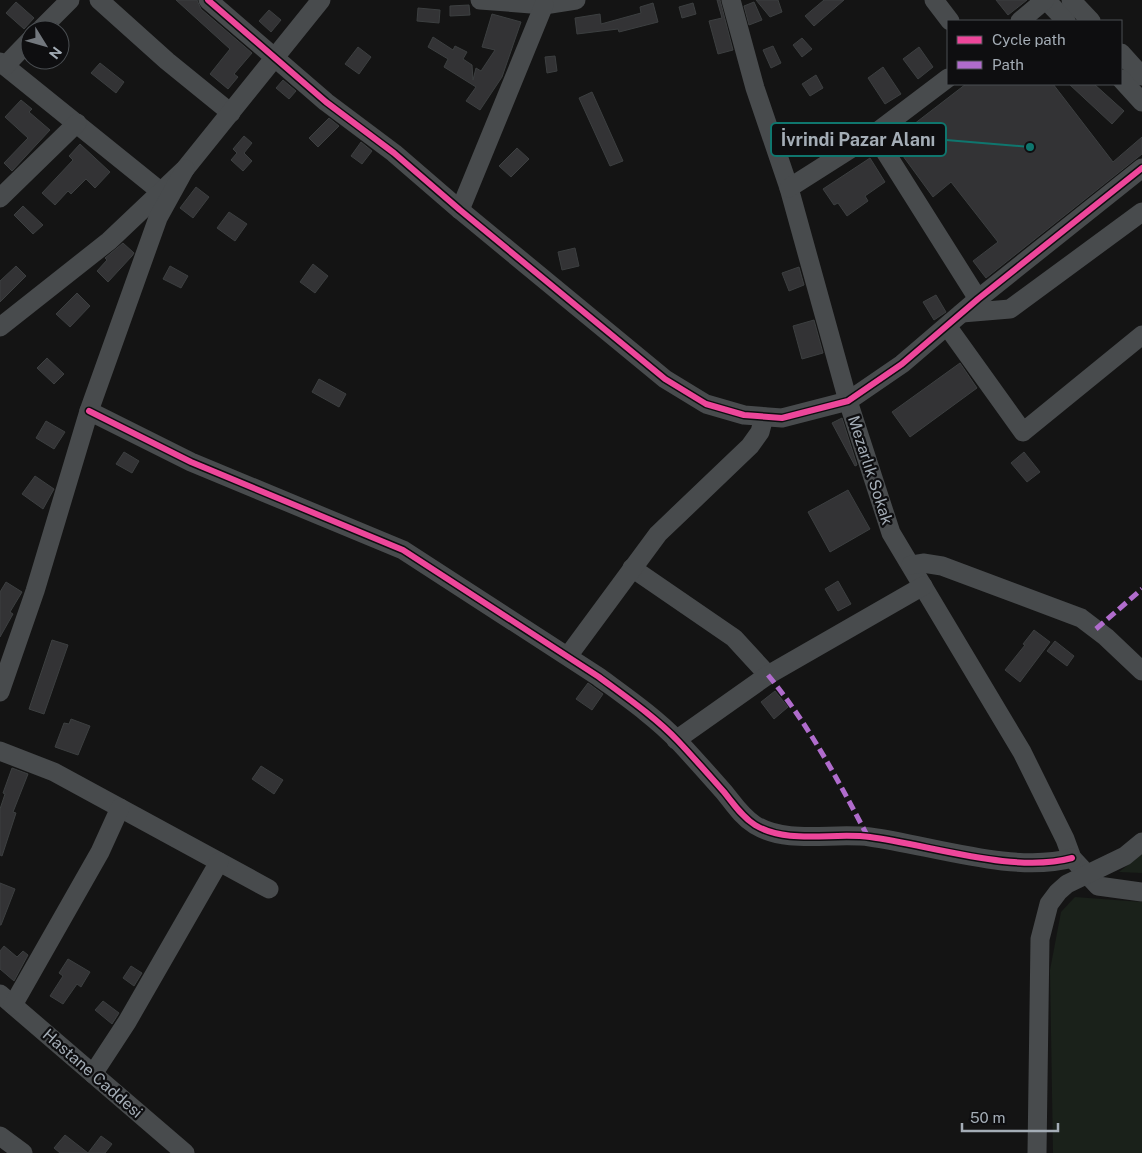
<svg xmlns="http://www.w3.org/2000/svg" width="1142" height="1153" font-family="'Public Sans',sans-serif">
  <style>
    .green { fill: #1a211a }
    .building { fill: #333335; stroke: #3c3f40 }
    .lines { fill: none; stroke-linecap: round; stroke-linejoin: round }
    .minor { stroke: #484b4d; stroke-width: 19 }
    .quiet { stroke: #b06ccc; stroke-width: 5; stroke-dasharray: 10 5; stroke-linecap: butt }
    .cycleway-casing { stroke: #0e0e10; stroke-width: 9 }
    .cycleway { stroke: #ed469a; stroke-width: 6 }
    .labels { text-anchor: middle; stroke-width: 4.5; stroke-linejoin: round; paint-order: stroke }
    .street-label { font-size: 16px; fill: #a4adb6; stroke: #0e0e10 }
    .leader { fill: none; stroke: #0f766e; stroke-width: 2 }
    .callout-dot { fill: #0f766e; stroke: #0e0e10; stroke-width: 2 }
    .callout { fill: #0e0e10; stroke: #0f766e; stroke-width: 2 }
    .callout-label { font-size: 18px; text-anchor: middle; font-weight: bold; fill: #a4adb6 }
  </style>
  <rect width="100%" height="100%" fill="#141414"/>
  <g class="green">
    <path d="M 1142,854 L 1142,873 L 1119,872 Z"/>
    <path d="M 1075,897 L 1142,902 L 1142,1153 L 1053,1153 L 1050,970 L 1061,912 Z"/>
  </g>
  <g class="building">
    <path d="M 176,0 L 197,0 L 201,9 L 252,53 L 234,74 L 238,77 L 228,89 L 210,74 L 230,49 Z"/>
    <path d="M 717,0 L 720,0 L 733,50 L 718,54 L 709,21 L 722,18 Z"/>
    <path d="M 756,0 L 778,0 L 782,12 L 770,17 Z"/>
    <path d="M 824,0 L 844,0 L 814,26 L 805,16 Z"/>
    <path d="M 996,0 L 1027,0 L 1008,15 Z"/>
    <path d="M 16,2 L 34,18 L 24,29 L 6,13 Z"/>
    <path d="M 754,2 L 762,20 L 749,25 L 744,6 Z"/>
    <path d="M 653,3 L 658,22 L 619,32 L 618,29 L 577,34 L 575,18 L 600,14 L 601,24 L 641,13 L 640,7 Z"/>
    <path d="M 693,3 L 696,14 L 682,18 L 679,7 Z"/>
    <path d="M 469,5 L 470,15 L 450,16 L 450,6 Z"/>
    <path d="M 418,8 L 440,10 L 439,23 L 417,21 Z"/>
    <path d="M 269,10 L 281,20 L 271,32 L 259,21 Z"/>
    <path d="M 492,14 L 521,22 L 502,77 L 480,110 L 466,101 L 476,87 L 444,67 L 448,59 L 428,47 L 433,37 L 453,50 L 455,46 L 467,52 L 463,59 L 472,65 L 473,80 L 476,68 L 481,71 L 495,50 L 482,47 Z"/>
    <path d="M 802,38 L 812,49 L 802,57 L 793,45 Z"/>
    <path d="M 773,46 L 781,63 L 771,68 L 763,50 Z"/>
    <path d="M 358,47 L 371,57 L 359,74 L 345,64 Z"/>
    <path d="M 919,47 L 933,67 L 918,79 L 903,59 Z"/>
    <path d="M 555,56 L 557,71 L 547,73 L 545,57 Z"/>
    <path d="M 100,63 L 124,82 L 116,93 L 91,73 Z"/>
    <path d="M 883,67 L 901,94 L 885,104 L 868,78 Z"/>
    <path d="M 816,75 L 823,88 L 810,96 L 802,84 Z"/>
    <path d="M 283,80 L 296,91 L 289,99 L 276,88 Z"/>
    <path d="M 966,84 L 1053,84 L 1113,162 L 1142,137 L 1142,154 L 986,278 L 973,261 L 998,242 L 951,182 L 933,197 L 892,141 Z"/>
    <path d="M 1069,84 L 1094,84 L 1124,111 L 1112,124 Z"/>
    <path d="M 592,92 L 623,161 L 610,166 L 579,98 Z"/>
    <path d="M 21,100 L 32,109 L 29,112 L 50,130 L 12,171 L 4,163 L 28,138 L 5,117 Z"/>
    <path d="M 329,118 L 339,126 L 318,147 L 309,138 Z"/>
    <path d="M 244,136 L 252,143 L 244,153 L 252,161 L 243,171 L 231,160 L 237,153 L 233,149 Z"/>
    <path d="M 361,142 L 372,151 L 362,164 L 351,156 Z"/>
    <path d="M 80,144 L 110,172 L 95,188 L 86,179 L 71,194 L 68,191 L 55,205 L 42,193 L 73,160 L 69,156 Z"/>
    <path d="M 517,148 L 529,159 L 511,177 L 499,166 Z"/>
    <path d="M 870,158 L 885,182 L 865,196 L 868,201 L 847,216 L 838,203 L 834,205 L 823,189 Z"/>
    <path d="M 196,187 L 209,197 L 193,218 L 180,208 Z"/>
    <path d="M 23,206 L 43,225 L 33,234 L 14,215 Z"/>
    <path d="M 229,212 L 247,224 L 235,241 L 217,228 Z"/>
    <path d="M 123,243 L 134,253 L 132,256 L 108,282 L 97,271 L 107,260 L 105,258 Z"/>
    <path d="M 575,248 L 579,266 L 562,270 L 558,252 Z"/>
    <path d="M 313,264 L 328,276 L 315,293 L 300,282 Z"/>
    <path d="M 16,266 L 26,276 L 0,302 L 0,281 Z"/>
    <path d="M 170,266 L 188,276 L 181,288 L 163,279 Z"/>
    <path d="M 799,267 L 804,285 L 789,291 L 782,273 Z"/>
    <path d="M 77,293 L 90,306 L 70,327 L 56,314 Z"/>
    <path d="M 936,295 L 946,312 L 934,320 L 923,302 Z"/>
    <path d="M 814,320 L 823,353 L 802,359 L 793,326 Z"/>
    <path d="M 47,358 L 64,374 L 54,384 L 37,368 Z"/>
    <path d="M 960,363 L 977,388 L 910,437 L 892,412 Z"/>
    <path d="M 319,379 L 346,394 L 339,407 L 312,392 Z"/>
    <path d="M 842,418 L 857,465 L 855,466 L 832,423 Z"/>
    <path d="M 46,421 L 65,432 L 54,449 L 36,438 Z"/>
    <path d="M 124,452 L 139,461 L 132,473 L 116,464 Z"/>
    <path d="M 1024,452 L 1040,472 L 1027,482 L 1011,463 Z"/>
    <path d="M 35,476 L 54,489 L 43,509 L 22,494 Z"/>
    <path d="M 848,490 L 870,529 L 830,552 L 808,512 Z"/>
    <path d="M 838,581 L 851,604 L 838,611 L 825,589 Z"/>
    <path d="M 6,582 L 22,592 L 10,612 L 13,614 L 0,637 L 0,592 Z"/>
    <path d="M 1034,630 L 1050,642 L 1020,682 L 1005,670 L 1025,645 L 1023,644 Z"/>
    <path d="M 52,640 L 68,645 L 44,714 L 29,709 Z"/>
    <path d="M 1055,641 L 1074,656 L 1067,666 L 1047,651 Z"/>
    <path d="M 588,683 L 603,694 L 592,710 L 576,699 Z"/>
    <path d="M 775,691 L 788,707 L 774,719 L 761,702 Z"/>
    <path d="M 71,719 L 90,726 L 78,755 L 55,747 L 64,723 L 69,724 Z"/>
    <path d="M 261,766 L 283,780 L 274,794 L 252,779 Z"/>
    <path d="M 12,768 L 28,774 L 13,812 L 16,813 L 2,856 L 0,855 L 0,809 L 5,794 L 3,793 Z"/>
    <path d="M 0,883 L 15,889 L 1,925 L 0,925 Z"/>
    <path d="M 4,946 L 17,957 L 23,951 L 28,955 L 14,981 L 0,969 L 0,951 Z"/>
    <path d="M 68,959 L 90,972 L 81,987 L 77,984 L 63,1004 L 50,996 L 63,976 L 59,973 Z"/>
    <path d="M 131,966 L 142,973 L 134,986 L 123,978 Z"/>
    <path d="M 103,1001 L 119,1013 L 112,1024 L 95,1010 Z"/>
    <path d="M 65,1135 L 88,1153 L 101,1136 L 112,1144 L 105,1153 L 60,1153 L 54,1148 Z"/>
  </g>
  <g class="lines">
    <g class="minor">
      <path d="M 99,0 L 167,61 L 231,113"/>
      <path d="M 208,0 L 326,102 L 394,153 L 460,210 L 665,379 L 706,404 L 744,415 L 782,418 L 848,401 L 902,364 L 978,299 L 1142,168"/>
      <path d="M 480,0 L 544,5 L 576,0"/>
      <path d="M 731,0 L 755,88 L 789,188 L 848,401 L 891,533 L 1022,752 L 1065,839 L 1072,858 L 1098,886 L 1142,892"/>
      <path d="M 934,0 L 950,21"/>
      <path d="M 1046,0 L 1066,21"/>
      <path d="M 1071,0 L 1091,21"/>
      <path d="M 1020,21 L 1045,0"/>
      <path d="M 40,30 L 70,0"/>
      <path d="M 1121,53 L 1142,76"/>
      <path d="M 0,62 L 160,191"/>
      <path d="M 5,66 L 30,40"/>
      <path d="M 1121,79 L 1142,102"/>
      <path d="M 874,134 L 978,299"/>
      <path d="M 789,188 L 874,134 L 948,78"/>
      <path d="M 0,198 L 77,123"/>
      <path d="M 460,210 L 544,5"/>
      <path d="M 962,313 L 1010,309 L 1142,212"/>
      <path d="M 947,326 L 1023,432 L 1142,335"/>
      <path d="M 0,327 L 109,241 L 185,169 L 321,0"/>
      <path d="M 89,411 L 191,462 L 403,550 L 599,677 C 626,697 655,717 678,741 C 694,758 709,775 724,792 C 733,803 742,817 755,825 C 788,845 833,832 870,837 C 930,845 1014,874 1072,858"/>
      <path d="M 911,565 L 923,563 L 942,566 L 1081,618 L 1106,637 L 1142,671"/>
      <path d="M 632,568 L 734,638 L 768,675"/>
      <path d="M 568,656 L 658,534 L 750,446 L 760,432 L 764,417"/>
      <path d="M 0,692 L 35,591 L 89,411 L 158,218 L 185,169"/>
      <path d="M 676,740 L 768,675 L 923,586"/>
      <path d="M 0,751 L 54,772 L 269,889"/>
      <path d="M 0,994 L 185,1153"/>
      <path d="M 13,1005 L 100,852 L 120,808"/>
      <path d="M 93,1074 L 127,1022 L 219,862"/>
      <path d="M 0,1136 L 23,1153"/>
      <path d="M 1037,1153 L 1040,939 L 1049,904 L 1058,892 L 1067,884 L 1125,856 L 1142,842"/>
    </g>
    <g class="quiet">
      <path d="M 1096,629 L 1142,589"/>
      <path d="M 768,675 C 809,725 838,780 868,837"/>
    </g>
    <g class="cycleway-casing">
      <g id="cycleway">
        <path d="M 208,0 L 326,102 L 394,153 L 460,210 L 665,379 L 706,404 L 744,415 L 782,418 L 848,401 L 902,364 L 978,299 L 1142,168"/>
        <path d="M 89,411 L 191,462 L 403,550 L 599,677 C 626,697 655,717 678,741 C 694,758 709,775 724,792 C 733,803 742,817 755,825 C 788,845 833,832 870,837 C 930,845 1014,874 1072,858"/>
      </g>
    </g>
    <use href="#cycleway" class="cycleway"/>
  </g>
  <g class="labels">
    <g class="street-label">
      <text transform="translate(871 470) rotate(72)" y="6">Mezarlık Sokak</text>
      <text transform="translate(93 1073) rotate(41)" y="6">Hastane Caddesi</text>
    </g>
  </g>
  <path class="leader" d="M1030 147L946 140"/>
  <circle class="callout-dot" cx="1030" cy="147" r="5"/>
  <rect class="callout" x="771" y="123" width="175" height="33" rx="5"/>
  <g class="callout-label">
    <text x="858" y="146">İvrindi Pazar Alanı</text>
  </g>
  <rect x="947" y="20" width="175" height="65" fill="#0e0e10" stroke="#4a4e52"/>
  <rect x="957" y="36" width="25" height="8" fill="#ed469a" stroke="#4a4e52"/>
  <text x="992" y="45" font-size="15" fill="#a4adb6">Cycle path</text>
  <rect x="957" y="61" width="25" height="8" fill="#b06ccc" stroke="#4a4e52"/>
  <text x="992" y="70" font-size="15" fill="#a4adb6">Path</text>
  <g transform="translate(45 45) rotate(127)"><circle r="24" fill="#0e0e10" stroke="#4a4e52"/>
  <path d="M0-4L9 19L0 12L-9 19Z" fill="#72777d"/>
  <text y="-8" font-size="14" font-weight="bold" text-anchor="middle" fill="#a4adb6">N</text>
  </g>
  <path d="M962 1123v8h96v-8" fill="none" stroke="#a4adb6" stroke-width="2.5"/>
  <text x="970" y="1123" font-size="15" fill="#a4adb6" stroke="#0e0e10" stroke-width="4" paint-order="stroke">50 m</text>
</svg>
